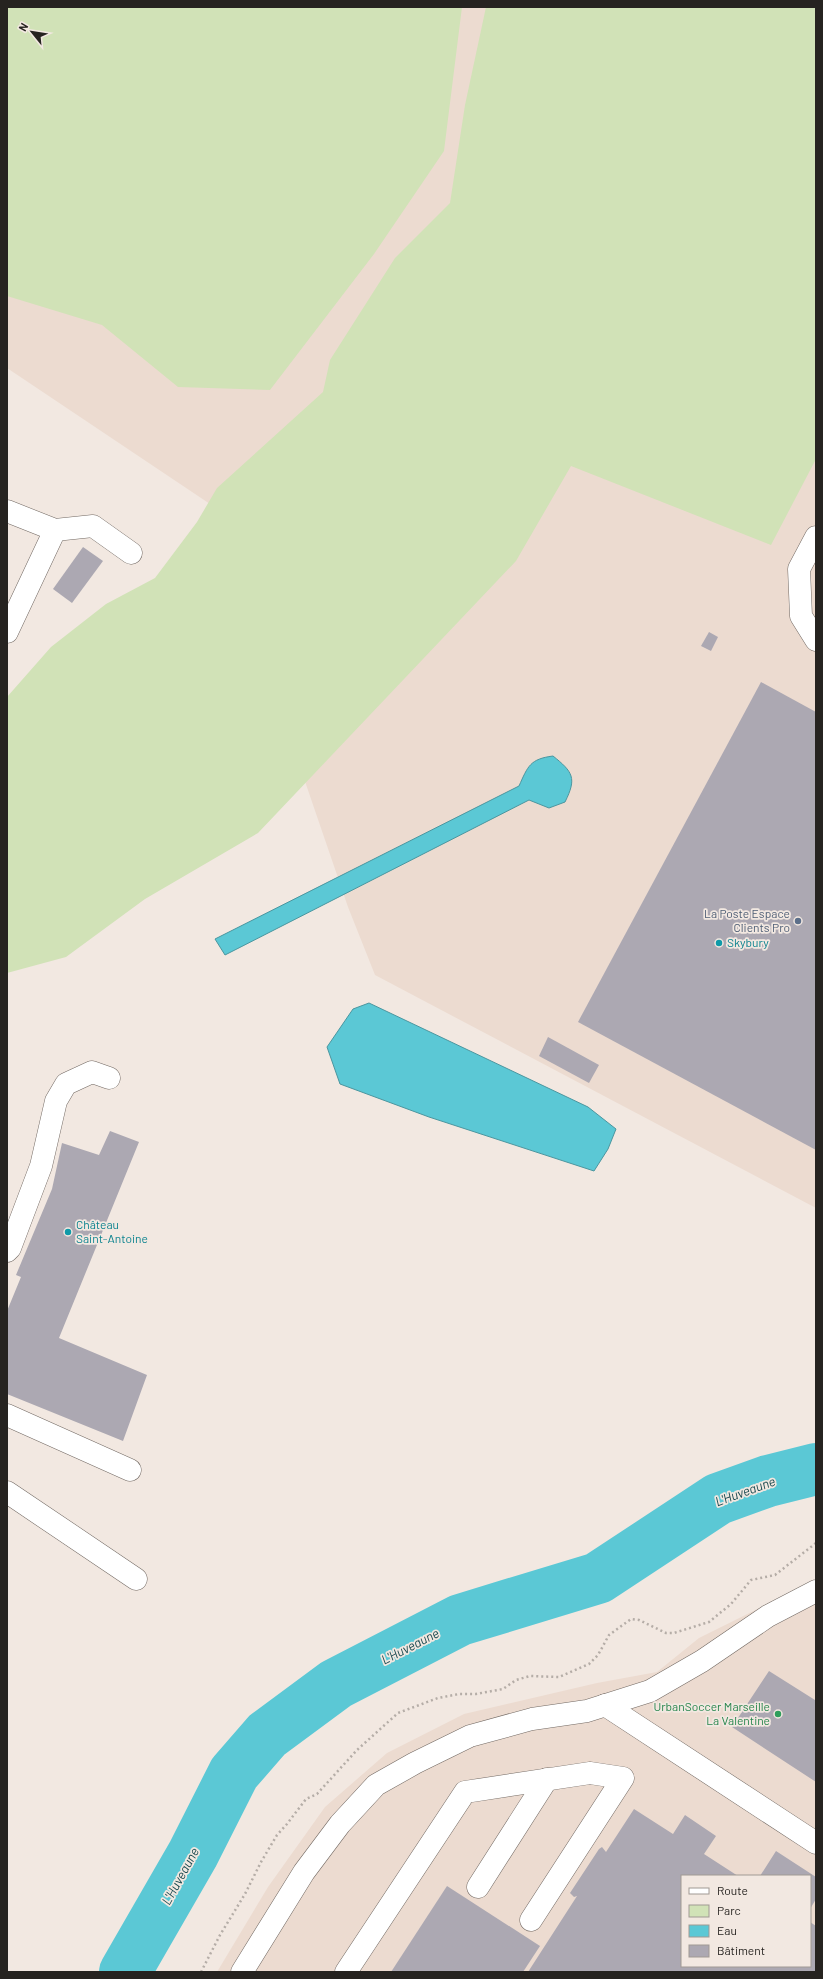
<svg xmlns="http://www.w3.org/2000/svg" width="823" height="1979" font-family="Barlow,sans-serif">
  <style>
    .built { fill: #ecdbd0; fill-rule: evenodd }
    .green { fill: #d1e2b7 }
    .water { fill: #5bc8d5; stroke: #4b969f }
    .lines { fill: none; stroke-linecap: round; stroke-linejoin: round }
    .river { stroke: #5bc8d5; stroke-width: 52 }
    .building { fill: #aca8b2 }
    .minor-casing { stroke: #726963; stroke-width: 23 }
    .path { stroke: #b5ada7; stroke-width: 2.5; stroke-dasharray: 2 3; stroke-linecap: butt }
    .minor { stroke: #fff; stroke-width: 22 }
    .service-dot { fill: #5c6f8a; stroke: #f2e8e1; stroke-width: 1.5 }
    .culture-dot { fill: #0f9aa8; stroke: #f2e8e1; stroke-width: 1.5 }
    .leisure-dot { fill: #2e9e5b; stroke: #f2e8e1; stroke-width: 1.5 }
    .labels { text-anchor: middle; stroke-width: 3.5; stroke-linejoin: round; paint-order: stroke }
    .service-label { font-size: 12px; fill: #4e5e75; stroke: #f2e8e1; text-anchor: end }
    .culture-label { font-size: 12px; fill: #0d838f; stroke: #f2e8e1; text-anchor: start }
    .leisure-label { font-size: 12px; fill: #27864d; stroke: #f2e8e1; text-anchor: end }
    .water-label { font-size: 13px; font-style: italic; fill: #1a4a50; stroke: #f2e8e1 }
  </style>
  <rect width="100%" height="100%" fill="#f2e8e1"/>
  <g class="built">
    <path d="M 7,7 L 816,7 L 816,1208 L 375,975 L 348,907 L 210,504 L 7,368 Z"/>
    <path d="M 816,1580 L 816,1972 L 217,1972 L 268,1887 L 325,1807 L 387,1753 L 464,1714 L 597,1683 L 657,1672 L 699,1638 ZM 682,1876 L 810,1876 L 810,1966 L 682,1966 Z"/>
  </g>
  <g class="green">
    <path d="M 7,7 L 462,7 L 444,151 L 374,254 L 270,390 L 178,387 L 102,325 L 7,296 Z"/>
    <path d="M 486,7 L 816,7 L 816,459 L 771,545 L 571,466 L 516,561 L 258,833 L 145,899 L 66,957 L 7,973 L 7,697 L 51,647 L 106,604 L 155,578 L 197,522 L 217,488 L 323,392 L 330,360 L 395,258 L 450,203 L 465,105 Z"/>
  </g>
  <g class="water">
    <path d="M 553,756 C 573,772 577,778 565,802 L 549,808 L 529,800 L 225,955 L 215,939 L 519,786 C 528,766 530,759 553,756 Z"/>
    <path d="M 369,1003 L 588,1107 L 616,1129 L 608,1149 L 594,1171 L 429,1117 L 340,1084 L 327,1047 L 353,1009 Z"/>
  </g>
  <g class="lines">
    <path class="river" d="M 125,1972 L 193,1854 L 234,1773 L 267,1735 L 336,1684 L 460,1620 L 598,1578 L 718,1499 L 768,1481 L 816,1469"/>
  </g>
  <g class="building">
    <path d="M 83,547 L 103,561 L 72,603 L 53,589 Z"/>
    <path d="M 709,632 L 718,637 L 711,651 L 701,646 Z"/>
    <path d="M 761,682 L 816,712 L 816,1150 L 578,1022 Z"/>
    <path d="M 548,1037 L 599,1065 L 589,1083 L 539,1056 Z"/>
    <path d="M 110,1131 L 139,1142 L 59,1338 L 147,1375 L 123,1441 L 7,1394 L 7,1311 L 21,1277 L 16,1275 L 52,1189 L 62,1143 L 99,1155 Z"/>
    <path d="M 769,1671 L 815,1700 L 816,1698 L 816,1782 L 732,1727 Z"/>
    <path d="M 634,1809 L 673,1834 L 685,1815 L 716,1836 L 704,1854 L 738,1876 L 682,1876 L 682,1966 L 810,1966 L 810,1922 L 816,1926 L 816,1972 L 528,1972 L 577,1896 L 574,1897 L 570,1893 L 599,1849 L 602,1847 L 606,1852 Z"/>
    <path d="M 776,1851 L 816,1877 L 816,1899 L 810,1909 L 810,1876 L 760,1876 Z"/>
    <path d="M 447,1886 L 540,1946 L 523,1972 L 391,1972 Z"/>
  </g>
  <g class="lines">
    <g class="minor-casing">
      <g id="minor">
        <path d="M 7,511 L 55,530 L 93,526 L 131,553"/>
        <path d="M 816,537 L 799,569 L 801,616 L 816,640"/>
        <path d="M 7,632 L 55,530"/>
        <path d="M 7,1251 L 10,1248 L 41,1166 L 56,1101 L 66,1084 L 92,1072 L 109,1078"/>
        <path d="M 7,1415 L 130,1470"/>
        <path d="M 7,1492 L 136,1579"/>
        <path d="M 605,1705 L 816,1843"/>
        <path d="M 478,1887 L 547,1779"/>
        <path d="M 242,1972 L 304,1872 L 340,1824 L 376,1785 L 415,1763 L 470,1736 L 532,1719 L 587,1711 L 650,1691 L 702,1661 L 768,1616 L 816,1591"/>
        <path d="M 346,1972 L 465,1792 L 590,1773 L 623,1778 L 531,1920"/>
      </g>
    </g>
    <path class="path" d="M 201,1972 L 220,1935 L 245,1894 L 261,1862 L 277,1835 L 287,1824 L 306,1799 L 317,1794 L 357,1750 L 398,1713 L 438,1698 L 459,1694 L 476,1694 L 503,1689 L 516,1680 L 530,1676 L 559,1677 L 589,1664 L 598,1655 L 609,1635 L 631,1619 L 639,1620 L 666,1633 L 674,1633 L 709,1622 L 731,1604 L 751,1580 L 775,1575 L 816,1543"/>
    <use href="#minor" class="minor"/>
  </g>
  <circle class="service-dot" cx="798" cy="921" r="4"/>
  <g class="culture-dot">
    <circle cx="719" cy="943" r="4"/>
    <circle cx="68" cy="1232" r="4"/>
  </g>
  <circle class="leisure-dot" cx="778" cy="1714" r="4"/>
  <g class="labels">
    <g class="service-label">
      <text x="790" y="918">La Poste Espace<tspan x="790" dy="14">Clients Pro</tspan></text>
    </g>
    <g class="culture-label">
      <text x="727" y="947">Skybury</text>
      <text x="76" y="1229">Château<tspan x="76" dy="14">Saint-Antoine</tspan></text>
    </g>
    <g class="leisure-label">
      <text x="770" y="1711">UrbanSoccer Marseille<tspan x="770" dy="14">La Valentine</tspan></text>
    </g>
    <g class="water-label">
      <text transform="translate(745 1491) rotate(-20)" y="5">L'Huveaune</text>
      <text transform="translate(410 1646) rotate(-27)" y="5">L'Huveaune</text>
      <text transform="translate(180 1876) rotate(-61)" y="5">L'Huveaune</text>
    </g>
  </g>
  <rect width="823" height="1979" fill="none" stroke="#262320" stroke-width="16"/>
  <rect x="681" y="1875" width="130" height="92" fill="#f2e8e1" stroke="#a09994"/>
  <rect x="689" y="1888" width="20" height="6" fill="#ffffff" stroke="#a09994"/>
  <text x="717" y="1895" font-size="12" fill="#262320">Route</text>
  <rect x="689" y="1905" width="20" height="12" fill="#d1e2b7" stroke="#a09994"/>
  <text x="717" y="1915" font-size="12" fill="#262320">Parc</text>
  <rect x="689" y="1925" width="20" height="12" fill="#5bc8d5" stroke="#a09994"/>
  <text x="717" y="1935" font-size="12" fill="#262320">Eau</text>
  <rect x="689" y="1945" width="20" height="12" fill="#aca8b2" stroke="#a09994"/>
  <text x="717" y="1955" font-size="12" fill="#262320">Bâtiment</text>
  <g transform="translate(32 32) rotate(300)" stroke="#f2e8e1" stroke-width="3" paint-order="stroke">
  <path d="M0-3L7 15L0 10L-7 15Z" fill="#262320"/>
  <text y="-6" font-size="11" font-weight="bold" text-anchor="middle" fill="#262320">N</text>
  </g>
</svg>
